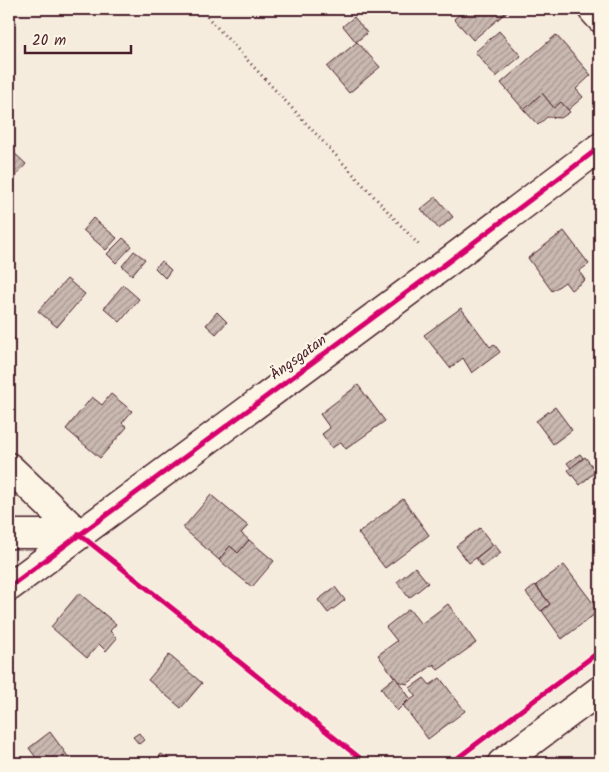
<svg xmlns="http://www.w3.org/2000/svg" width="609" height="772" font-family="Kalam,sans-serif">
  <style>
    .building { fill: url(#building-hatch); stroke: #4a1f2b }
    .lines { fill: none; stroke-linecap: round; stroke-linejoin: round }
    .minor-casing { stroke: #4a1f2b; stroke-width: 31 }
    .major-casing { stroke: #4a1f2b; stroke-width: 31 }
    .path { stroke: #4a1f2b; stroke-width: 3; stroke-dasharray: 1 4; stroke-linecap: butt }
    .minor { stroke: #fcf5e5; stroke-width: 28 }
    .major { stroke: #fcf5e5; stroke-width: 28 }
    .cycleway-casing { stroke: #fcf5e5; stroke-width: 8 }
    .cycleway { stroke: #d6006c; stroke-width: 5 }
    .labels { text-anchor: middle; stroke-width: 5; stroke-linejoin: round; paint-order: stroke }
    .street-label { font-size: 15px; fill: #4a1f2b; stroke: #fcf5e5 }
  </style>
  <defs>
    <pattern id="building-hatch" width="6" height="6" patternUnits="userSpaceOnUse" patternTransform="scale(1.25)"><rect width="6" height="6" fill="#cab9b1"/><path d="M-1 1l2-2M0 6l6-6M5 7l2-2" fill="none" stroke="#a69690"/></pattern>
  </defs>
  <rect width="100%" height="100%" fill="#f5ecde"/>
  <filter id="ink" filterUnits="userSpaceOnUse"><feTurbulence type="fractalNoise" baseFrequency=".02" numOctaves="2"/><feDisplacementMap in="SourceGraphic" scale="10" xChannelSelector="R" yChannelSelector="G"/><feConvolveMatrix kernelMatrix="1 2 1 2 8 2 1 2 1" color-interpolation-filters="sRGB"/></filter>
  <g filter="url(#ink)">
    <g class="building">
      <path d="M 466,9 L 508,9 L 509,10 L 473,40 L 454,19 Z"/>
      <path d="M 354,17 L 367,33 L 356,42 L 343,26 Z"/>
      <path d="M 499,31 L 521,56 L 496,77 L 475,52 Z"/>
      <path d="M 556,35 L 591,75 L 576,89 L 583,97 L 568,110 L 561,102 L 554,108 L 542,93 L 524,110 L 501,83 Z"/>
      <path d="M 357,42 L 380,67 L 349,93 L 327,67 Z"/>
      <path d="M 542,93 L 554,108 L 561,102 L 570,112 L 561,118 L 547,117 L 538,125 L 524,110 Z"/>
      <path d="M 12,151 L 26,164 L 9,184 L 9,155 Z"/>
      <path d="M 436,197 L 453,217 L 439,229 L 421,209 Z"/>
      <path d="M 93,218 L 117,238 L 106,250 L 83,230 Z"/>
      <path d="M 564,231 L 589,264 L 579,271 L 585,280 L 571,290 L 565,282 L 552,291 L 528,258 Z"/>
      <path d="M 123,238 L 132,246 L 116,263 L 107,254 Z"/>
      <path d="M 134,251 L 145,259 L 132,275 L 122,266 Z"/>
      <path d="M 161,261 L 171,270 L 165,278 L 155,268 Z"/>
      <path d="M 67,279 L 85,294 L 57,327 L 38,311 Z"/>
      <path d="M 123,285 L 139,299 L 120,322 L 104,308 Z"/>
      <path d="M 461,308 L 490,347 L 494,344 L 500,352 L 472,373 L 463,358 L 450,368 L 424,335 Z"/>
      <path d="M 217,312 L 227,322 L 216,334 L 206,325 Z"/>
      <path d="M 9,333 L 15,339 L 9,346 Z"/>
      <path d="M 358,385 L 385,421 L 346,449 L 341,442 L 332,448 L 322,434 L 330,428 L 320,414 Z"/>
      <path d="M 111,394 L 132,411 L 122,423 L 127,427 L 100,458 L 66,429 L 92,397 L 102,405 Z"/>
      <path d="M 555,407 L 572,430 L 553,444 L 536,421 Z"/>
      <path d="M 580,454 L 583,458 L 571,468 L 567,463 Z"/>
      <path d="M 585,457 L 596,471 L 580,485 L 568,470 Z"/>
      <path d="M 211,495 L 248,526 L 241,533 L 249,540 L 238,553 L 230,546 L 219,560 L 183,528 Z"/>
      <path d="M 403,499 L 429,535 L 385,568 L 358,533 Z"/>
      <path d="M 480,528 L 493,545 L 469,563 L 456,546 Z"/>
      <path d="M 249,540 L 274,561 L 252,587 L 219,560 L 230,546 L 238,553 Z"/>
      <path d="M 494,544 L 501,553 L 482,567 L 476,558 Z"/>
      <path d="M 564,565 L 599,611 L 562,639 L 542,611 L 550,604 L 536,585 Z"/>
      <path d="M 415,567 L 428,583 L 409,598 L 397,582 Z"/>
      <path d="M 535,585 L 550,604 L 541,611 L 526,593 Z"/>
      <path d="M 335,587 L 345,600 L 328,613 L 318,600 Z"/>
      <path d="M 79,593 L 116,624 L 110,631 L 117,638 L 106,651 L 99,644 L 87,658 L 51,627 Z"/>
      <path d="M 448,604 L 476,643 L 438,670 L 434,664 L 407,684 L 397,681 L 378,655 L 397,641 L 386,627 L 409,609 L 421,624 Z"/>
      <path d="M 169,655 L 202,683 L 181,708 L 148,680 Z"/>
      <path d="M 395,677 L 410,698 L 397,711 L 381,688 Z"/>
      <path d="M 424,678 L 430,685 L 440,678 L 465,711 L 428,739 L 403,705 L 416,696 L 410,688 Z"/>
      <path d="M 50,732 L 72,762 L 70,763 L 40,763 L 29,748 Z"/>
      <path d="M 139,733 L 144,740 L 139,744 L 133,737 Z"/>
      <path d="M 161,754 L 177,763 L 155,763 Z"/>
    </g>
    <g class="lines">
      <g class="minor-casing">
        <g id="minor">
          <path d="M 592,9 L 600,18"/>
          <path d="M 9,467 L 79,534"/>
          <path d="M 9,534 L 79,534"/>
          <path d="M 9,587 L 440,268 L 600,147"/>
        </g>
      </g>
      <g class="major-casing">
        <path id="major" d="M 502,763 L 600,690"/>
      </g>
      <path class="path" d="M 200,9 L 419,245"/>
      <use href="#minor" class="minor"/>
      <use href="#major" class="major"/>
      <g class="cycleway-casing">
        <g id="cycleway">
          <path d="M 79,534 L 366,763"/>
          <path d="M 9,587 L 440,268 L 600,147"/>
          <path d="M 451,763 L 600,651"/>
        </g>
      </g>
      <use href="#cycleway" class="cycleway"/>
    </g>
  </g>
  <g class="labels">
    <g class="street-label">
      <text transform="translate(298 357) rotate(-36)" y="5">Ängsgatan</text>
    </g>
  </g>
  <rect width="609" height="772" fill="none" stroke="#fcf5e5" stroke-width="30"/>
  <rect x="15" y="15" width="579" height="742" fill="none" stroke="#4a1f2b" stroke-width="2" filter="url(#ink)"/>
  <path d="M25 45v8h106v-8" fill="none" stroke="#4a1f2b" stroke-width="2.5"/>
  <text x="32" y="45" font-size="15" fill="#4a1f2b" stroke="#fcf5e5" stroke-width="4" paint-order="stroke">20 m</text>
</svg>
